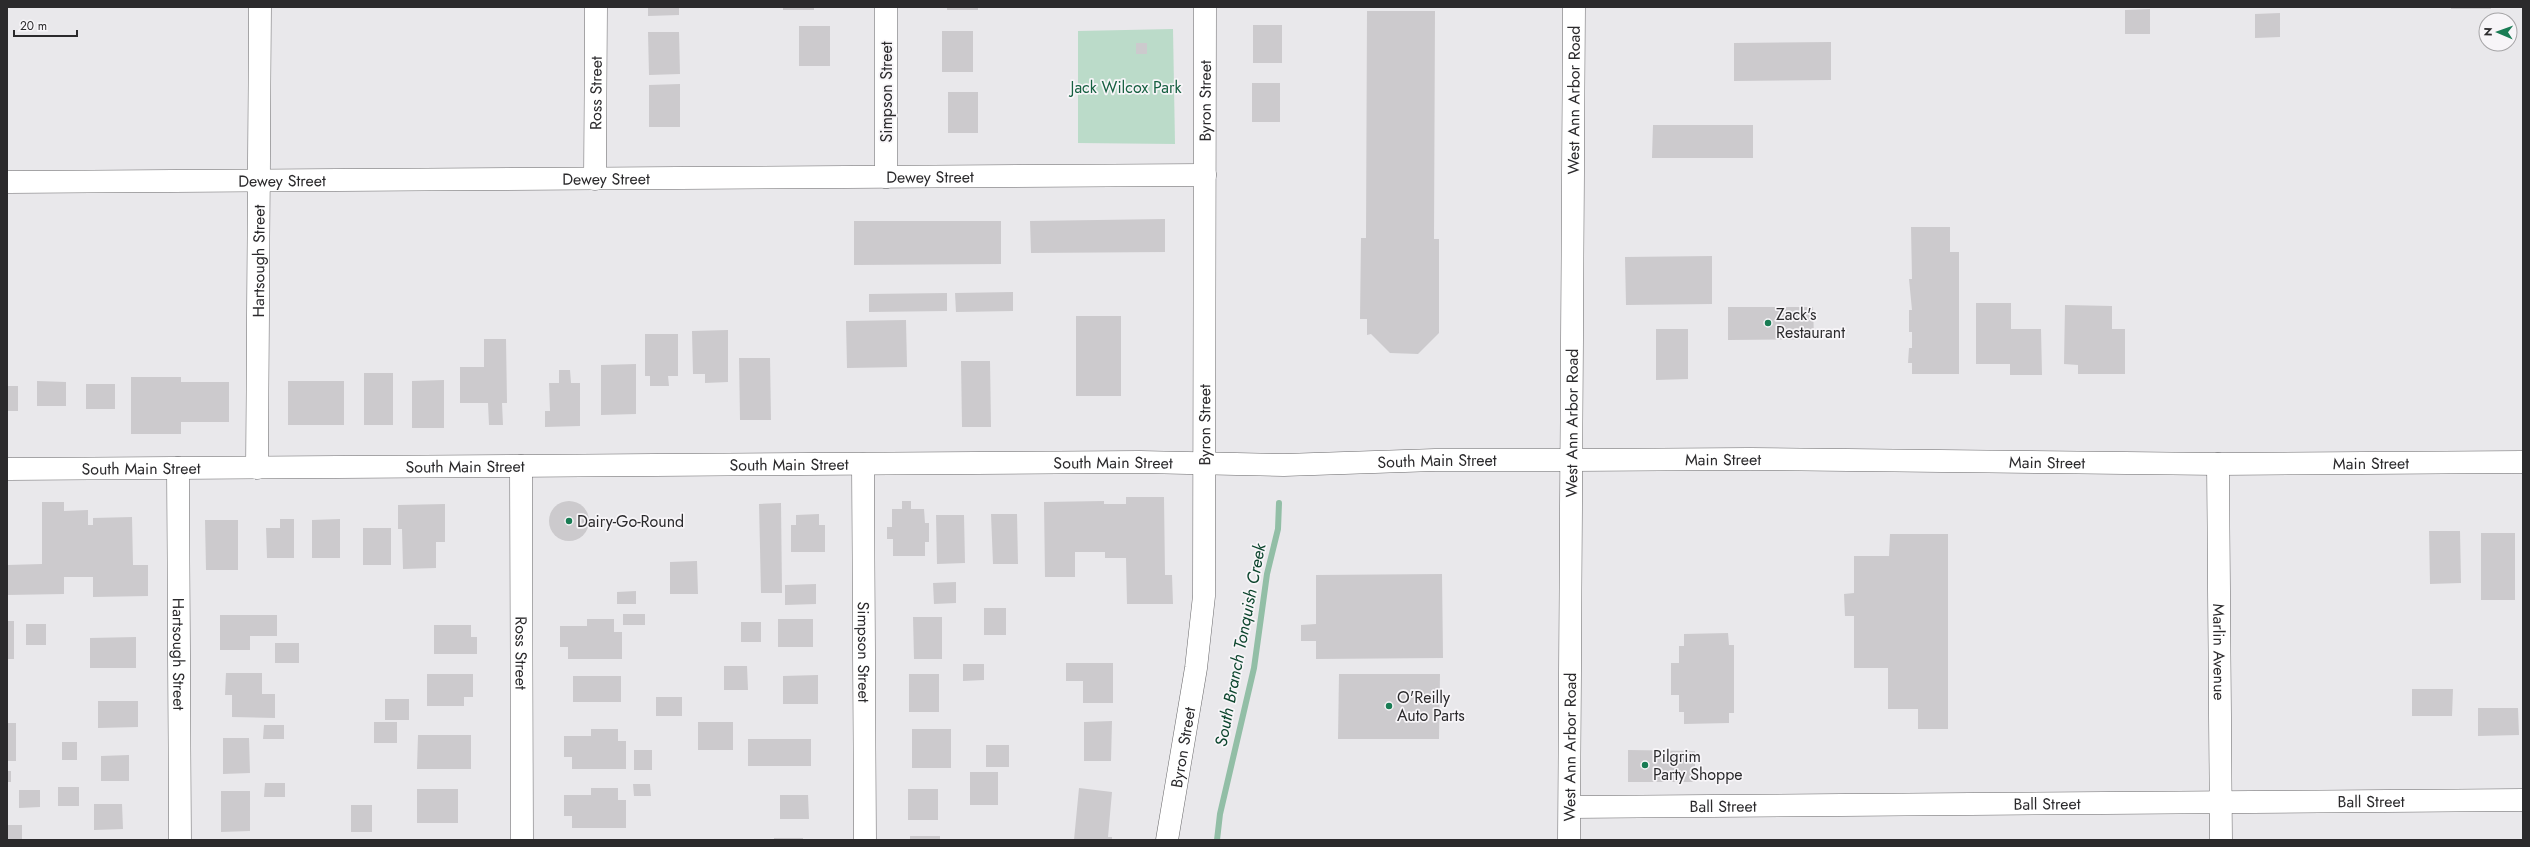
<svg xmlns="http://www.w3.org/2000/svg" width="2530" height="847" font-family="Jost,sans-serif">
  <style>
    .green { fill: #bbdbc9 }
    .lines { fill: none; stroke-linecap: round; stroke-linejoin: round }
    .stream { stroke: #92bea6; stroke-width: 6 }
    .building { fill: #cccacd }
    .minor-casing { stroke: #69686a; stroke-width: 23 }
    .major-casing { stroke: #69686a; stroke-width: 23 }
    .minor { stroke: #fff; stroke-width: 22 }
    .major { stroke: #fff; stroke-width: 22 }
    .poi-dot { fill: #197c54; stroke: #f7f5f8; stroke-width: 1.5 }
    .labels { text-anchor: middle; stroke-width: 3.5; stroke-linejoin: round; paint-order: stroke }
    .park-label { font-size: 16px; fill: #166041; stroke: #f7f5f8 }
    .street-label { font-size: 16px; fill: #2b2a2c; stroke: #f7f5f8 }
    .poi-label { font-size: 16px; fill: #2b2a2c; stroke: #f7f5f8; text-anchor: start }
    .water-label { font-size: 17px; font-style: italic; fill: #0c452d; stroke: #f7f5f8 }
  </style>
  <rect width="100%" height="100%" fill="#e9e8eb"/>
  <path class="green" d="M 1173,29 L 1175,144 L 1078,143 L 1078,31 Z"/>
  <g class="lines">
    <path class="stream" d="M 1217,840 L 1220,814 L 1254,668 L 1267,574 L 1278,529 L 1279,503"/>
  </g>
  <g class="building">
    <path d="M 648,7 L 679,7 L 679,15 L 648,16 Z"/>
    <rect x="783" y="7" width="31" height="3"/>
    <rect x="947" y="7" width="31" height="3"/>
    <rect x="2451" y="7" width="40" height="2"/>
    <path d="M 2150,9 L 2150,34 L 2125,34 L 2125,10 Z"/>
    <path d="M 1367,11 L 1435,11 L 1434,239 L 1439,239 L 1439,333 L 1418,354 L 1390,353 L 1371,334 L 1367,335 L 1367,319 L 1360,319 L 1361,238 L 1366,238 Z"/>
    <path d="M 2280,13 L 2280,37 L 2255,38 L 2255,14 Z"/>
    <rect x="1253" y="25" width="29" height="38"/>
    <rect x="799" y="26" width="31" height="40"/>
    <rect x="942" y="31" width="31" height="41"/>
    <path d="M 648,32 L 679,32 L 680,74 L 649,75 Z"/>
    <path d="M 1831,42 L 1831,80 L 1734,81 L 1734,43 Z"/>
    <rect x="1136" y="43" width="11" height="11"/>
    <rect x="1252" y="83" width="28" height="39"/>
    <path d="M 680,84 L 680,127 L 649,127 L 649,85 Z"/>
    <rect x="948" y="92" width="30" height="41"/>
    <path d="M 1653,125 L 1753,125 L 1753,158 L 1652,158 Z"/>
    <path d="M 1165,219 L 1165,252 L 1031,253 L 1030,221 Z"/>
    <path d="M 854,221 L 1001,221 L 1001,264 L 854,265 Z"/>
    <path d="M 1911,227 L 1950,227 L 1950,252 L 1959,252 L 1959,374 L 1912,374 L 1912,363 L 1908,363 L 1909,348 L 1912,348 L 1912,332 L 1909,332 L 1909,310 L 1912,310 L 1909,279 L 1912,279 Z"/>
    <path d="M 1712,256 L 1712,304 L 1626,305 L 1625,257 Z"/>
    <path d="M 1013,292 L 1013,311 L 956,312 L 955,293 Z"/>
    <path d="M 947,293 L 947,311 L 869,312 L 869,294 Z"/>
    <path d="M 1976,303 L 2011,303 L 2011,329 L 2041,329 L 2042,375 L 2010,375 L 2010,364 L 1976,364 Z"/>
    <path d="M 2065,305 L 2112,306 L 2112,329 L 2125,329 L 2125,374 L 2078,374 L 2078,365 L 2064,364 Z"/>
    <path d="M 1728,307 L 1813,307 L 1814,339 L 1728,340 Z"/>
    <rect x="1076" y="316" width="45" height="80"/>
    <path d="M 906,320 L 907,367 L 847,368 L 846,321 Z"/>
    <path d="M 1656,329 L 1688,329 L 1688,379 L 1656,380 Z"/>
    <path d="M 728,330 L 728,382 L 705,383 L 705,374 L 693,374 L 692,331 Z"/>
    <path d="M 645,334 L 678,334 L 678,376 L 668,376 L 669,386 L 650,386 L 650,376 L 645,376 Z"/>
    <path d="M 484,339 L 506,339 L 507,403 L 502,403 L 503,425 L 489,425 L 488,403 L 460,403 L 460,367 L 484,367 Z"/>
    <path d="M 739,358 L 770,358 L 771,420 L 740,420 Z"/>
    <path d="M 961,361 L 990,361 L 991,427 L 962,427 Z"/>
    <path d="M 636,364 L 636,414 L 601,415 L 601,365 Z"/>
    <path d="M 559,370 L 570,370 L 571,383 L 580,383 L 580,426 L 545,427 L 545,411 L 550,411 L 549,383 L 559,383 Z"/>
    <rect x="364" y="373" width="29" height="52"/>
    <path d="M 131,377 L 181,377 L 181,382 L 229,382 L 229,422 L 181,422 L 181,434 L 131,434 Z"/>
    <path d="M 444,380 L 444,428 L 412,428 L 412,381 Z"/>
    <path d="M 37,381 L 66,382 L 66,406 L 37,406 Z"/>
    <rect x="288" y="381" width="56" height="44"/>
    <rect x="86" y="384" width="29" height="25"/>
    <rect x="7" y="386" width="11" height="25"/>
    <path d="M 1126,497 L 1164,497 L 1165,575 L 1172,575 L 1173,604 L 1127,604 L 1126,558 L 1105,558 L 1105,552 L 1075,552 L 1075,577 L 1045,577 L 1044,502 L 1104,501 L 1104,504 L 1126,504 Z"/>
    <circle cx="569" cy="521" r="20"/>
    <path d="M 902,501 L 911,501 L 911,509 L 924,509 L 925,523 L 929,523 L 929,542 L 925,542 L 925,556 L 893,556 L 893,539 L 887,539 L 887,527 L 892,527 L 892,509 L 902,509 Z"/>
    <path d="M 42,502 L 64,502 L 64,511 L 88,510 L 88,525 L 93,525 L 93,518 L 132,517 L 133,565 L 148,565 L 148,596 L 93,597 L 93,577 L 64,577 L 64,594 L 7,595 L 7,565 L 42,564 Z"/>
    <path d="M 781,503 L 782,593 L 761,593 L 759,504 Z"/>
    <path d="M 445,504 L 445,542 L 436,542 L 436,568 L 403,569 L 402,529 L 398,529 L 398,505 Z"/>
    <path d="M 819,514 L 819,525 L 825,525 L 825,552 L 791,552 L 791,525 L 796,525 L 796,515 Z"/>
    <path d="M 991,514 L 1017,514 L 1018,564 L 993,564 Z"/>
    <path d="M 936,515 L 964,515 L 965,563 L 937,564 Z"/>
    <path d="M 280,519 L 294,519 L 294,558 L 267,558 L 266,528 L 280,528 Z"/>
    <path d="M 340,519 L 340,558 L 312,558 L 312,520 Z"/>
    <path d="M 205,520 L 238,520 L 238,570 L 206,570 Z"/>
    <rect x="363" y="528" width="28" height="37"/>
    <path d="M 2429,531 L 2460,531 L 2461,583 L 2430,584 Z"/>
    <rect x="2481" y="533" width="34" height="67"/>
    <path d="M 1890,534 L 1948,534 L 1948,729 L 1918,729 L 1918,709 L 1888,709 L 1888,668 L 1854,668 L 1854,616 L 1845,616 L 1844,594 L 1854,593 L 1854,556 L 1889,556 Z"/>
    <path d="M 697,561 L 698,594 L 670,594 L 670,562 Z"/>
    <path d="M 1442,574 L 1443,658 L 1316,659 L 1316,641 L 1301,641 L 1301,625 L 1316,624 L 1316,575 Z"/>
    <path d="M 956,582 L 956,603 L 934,604 L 933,583 Z"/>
    <path d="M 816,584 L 816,604 L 785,605 L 785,585 Z"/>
    <path d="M 636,591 L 636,604 L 617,604 L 617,592 Z"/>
    <rect x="984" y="608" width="22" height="27"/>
    <rect x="623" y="614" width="22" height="11"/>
    <path d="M 220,615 L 277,615 L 277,636 L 250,636 L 250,650 L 220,650 Z"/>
    <path d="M 913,617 L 942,617 L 942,659 L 914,659 Z"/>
    <path d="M 587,619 L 614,619 L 614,632 L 622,632 L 622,659 L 568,659 L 568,647 L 560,647 L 560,626 L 587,626 Z"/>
    <rect x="778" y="619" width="35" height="28"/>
    <rect x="7" y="621" width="7" height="38"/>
    <rect x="741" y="622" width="20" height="20"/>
    <rect x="26" y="624" width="20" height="21"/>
    <path d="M 434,625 L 471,625 L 471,637 L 477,637 L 477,654 L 434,654 Z"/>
    <path d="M 1728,633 L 1729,645 L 1734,645 L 1734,713 L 1729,713 L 1729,723 L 1684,724 L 1684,712 L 1679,712 L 1679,695 L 1671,695 L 1671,663 L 1679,663 L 1679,646 L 1684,646 L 1684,634 Z"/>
    <path d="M 136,637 L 136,668 L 90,668 L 90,638 Z"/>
    <rect x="275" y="643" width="24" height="20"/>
    <path d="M 1066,663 L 1113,663 L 1113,703 L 1083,703 L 1083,681 L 1066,681 Z"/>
    <path d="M 963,664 L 984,664 L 984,680 L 963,681 Z"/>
    <path d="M 724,666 L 747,666 L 748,690 L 724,690 Z"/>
    <path d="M 226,673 L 262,673 L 262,694 L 275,694 L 275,718 L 232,717 L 232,695 L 225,695 Z"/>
    <path d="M 427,674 L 473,674 L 473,697 L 464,697 L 464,706 L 427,706 Z"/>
    <rect x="909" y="674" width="30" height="38"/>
    <path d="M 1339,674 L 1440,674 L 1439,739 L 1338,739 Z"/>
    <path d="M 818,675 L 818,704 L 783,704 L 783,676 Z"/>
    <rect x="573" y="676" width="48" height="26"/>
    <path d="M 2412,689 L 2453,689 L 2452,716 L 2412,716 Z"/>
    <rect x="656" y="697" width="26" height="19"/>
    <rect x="385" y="699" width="24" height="21"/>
    <path d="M 98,701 L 138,701 L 138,727 L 98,728 Z"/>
    <path d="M 2478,708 L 2518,708 L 2519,735 L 2478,736 Z"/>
    <path d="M 1112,721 L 1111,761 L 1084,761 L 1084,722 Z"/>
    <rect x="374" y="722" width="23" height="21"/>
    <rect x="698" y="722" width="35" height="28"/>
    <rect x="7" y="723" width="9" height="38"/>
    <path d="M 264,725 L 284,725 L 284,739 L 263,739 Z"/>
    <path d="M 591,729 L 618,729 L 618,741 L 626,741 L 626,769 L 572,769 L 572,757 L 564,757 L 564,736 L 591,736 Z"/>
    <rect x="912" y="729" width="39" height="39"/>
    <path d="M 418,735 L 471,735 L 471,769 L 417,769 Z"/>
    <path d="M 223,738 L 249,738 L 250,773 L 223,774 Z"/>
    <rect x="748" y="739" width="63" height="27"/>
    <rect x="62" y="742" width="15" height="18"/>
    <rect x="986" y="745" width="23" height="22"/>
    <rect x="634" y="750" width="18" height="20"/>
    <path d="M 1628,750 L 1695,751 L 1695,782 L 1628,782 Z"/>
    <path d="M 129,755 L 129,781 L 101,781 L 101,756 Z"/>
    <rect x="7" y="771" width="4" height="11"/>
    <rect x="970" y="772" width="28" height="33"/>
    <path d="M 265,783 L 285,783 L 285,797 L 264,797 Z"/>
    <path d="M 633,784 L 650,784 L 651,796 L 634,796 Z"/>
    <rect x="58" y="787" width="21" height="19"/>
    <path d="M 591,788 L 618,788 L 618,800 L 626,800 L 626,828 L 572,828 L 572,816 L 564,816 L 564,795 L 591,795 Z"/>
    <path d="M 1079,788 L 1112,792 L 1108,837 L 1112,837 L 1112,840 L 1074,840 Z"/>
    <rect x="417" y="789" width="41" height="34"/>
    <rect x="908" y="789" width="30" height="31"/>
    <path d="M 19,790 L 40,790 L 40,807 L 19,808 Z"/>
    <path d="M 221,791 L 250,791 L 250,831 L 221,832 Z"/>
    <path d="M 780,795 L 808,795 L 809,819 L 780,819 Z"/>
    <path d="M 94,804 L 122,804 L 123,829 L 94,830 Z"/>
    <rect x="351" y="805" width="21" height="27"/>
    <path d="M 7,814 L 8,825 L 22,825 L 22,840 L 7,840 Z"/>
    <rect x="910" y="836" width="30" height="4"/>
    <rect x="774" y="838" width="29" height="2"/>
  </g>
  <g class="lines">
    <g class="minor-casing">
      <g id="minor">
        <path d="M 886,177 L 886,7"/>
        <path id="s1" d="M 595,179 L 596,7"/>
        <path id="s2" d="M 7,182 L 1205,175"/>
        <path id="s3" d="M 1571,460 L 1750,459 L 2218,464 L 2523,462"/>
        <path id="s4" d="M 863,464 L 865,840"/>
        <path id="s5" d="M 2218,464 L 2221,840"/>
        <path id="s6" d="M 521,466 L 522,840"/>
        <path id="s7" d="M 178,468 L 180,840"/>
        <path id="s8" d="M 257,468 L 260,7"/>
        <path id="s9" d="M 1570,807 L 2523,800"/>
        <path id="s10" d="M 1167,840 L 1196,668 L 1204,596 L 1205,7"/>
      </g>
    </g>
    <g class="major-casing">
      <g id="major">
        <path id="s11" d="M 7,469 L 1140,462 L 1284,465 L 1435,460 L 1571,460"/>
        <path id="s12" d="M 1569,840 L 1574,7"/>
      </g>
    </g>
    <use href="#minor" class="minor"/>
    <use href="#major" class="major"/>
  </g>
  <g class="poi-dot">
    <circle cx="1768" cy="323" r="4"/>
    <circle cx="569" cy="521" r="4"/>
    <circle cx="1389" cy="706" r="4"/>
    <circle cx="1645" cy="765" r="4"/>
  </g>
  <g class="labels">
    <g class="park-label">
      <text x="1126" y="93">Jack Wilcox Park</text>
    </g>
    <g class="street-label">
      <text transform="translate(886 92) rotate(-90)" y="6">Simpson Street</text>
      <text dy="6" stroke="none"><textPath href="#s1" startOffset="86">Ross Street</textPath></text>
      <text dy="6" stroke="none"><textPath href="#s12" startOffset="740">West Ann Arbor Road</textPath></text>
      <text dy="6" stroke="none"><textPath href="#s10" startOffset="742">Byron Street</textPath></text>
      <text dy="6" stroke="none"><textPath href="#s2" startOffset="923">Dewey Street</textPath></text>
      <text dy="6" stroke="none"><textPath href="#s2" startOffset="599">Dewey Street</textPath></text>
      <text dy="6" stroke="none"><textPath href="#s2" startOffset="275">Dewey Street</textPath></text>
      <text dy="6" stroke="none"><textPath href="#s8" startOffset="207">Hartsough Street</textPath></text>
      <text dy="6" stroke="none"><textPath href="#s12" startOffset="417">West Ann Arbor Road</textPath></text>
      <text dy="6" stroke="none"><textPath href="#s10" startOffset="418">Byron Street</textPath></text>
      <text dy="6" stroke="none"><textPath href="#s3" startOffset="152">Main Street</textPath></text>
      <text dy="6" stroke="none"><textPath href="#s11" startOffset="1430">South Main Street</textPath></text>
      <text dy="6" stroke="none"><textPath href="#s11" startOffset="1106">South Main Street</textPath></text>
      <text dy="6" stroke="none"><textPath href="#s3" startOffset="476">Main Street</textPath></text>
      <text dy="6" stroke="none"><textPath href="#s3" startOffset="800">Main Street</textPath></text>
      <text dy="6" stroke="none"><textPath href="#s11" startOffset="782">South Main Street</textPath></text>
      <text dy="6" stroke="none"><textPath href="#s11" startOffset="458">South Main Street</textPath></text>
      <text dy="6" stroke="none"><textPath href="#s11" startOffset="134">South Main Street</textPath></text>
      <text dy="6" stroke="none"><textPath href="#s4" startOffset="188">Simpson Street</textPath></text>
      <text dy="6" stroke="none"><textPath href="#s5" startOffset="188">Marlin Avenue</textPath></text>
      <text dy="6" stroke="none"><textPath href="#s6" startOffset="187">Ross Street</textPath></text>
      <text dy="6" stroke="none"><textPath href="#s7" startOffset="186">Hartsough Street</textPath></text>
      <text dy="6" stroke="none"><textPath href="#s10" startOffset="94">Byron Street</textPath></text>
      <text dy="6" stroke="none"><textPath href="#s12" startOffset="93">West Ann Arbor Road</textPath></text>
      <text dy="6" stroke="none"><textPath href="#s9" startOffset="801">Ball Street</textPath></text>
      <text dy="6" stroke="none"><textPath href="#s9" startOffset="477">Ball Street</textPath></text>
      <text dy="6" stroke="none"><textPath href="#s9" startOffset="153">Ball Street</textPath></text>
    </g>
    <g class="poi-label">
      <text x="1776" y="320">Zack's<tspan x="1776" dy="18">Restaurant</tspan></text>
      <text x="577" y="527">Dairy-Go-Round</text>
      <text x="1397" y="703">O'Reilly<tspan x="1397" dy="18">Auto Parts</tspan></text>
      <text x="1653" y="762">Pilgrim<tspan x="1653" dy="18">Party Shoppe</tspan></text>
    </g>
    <g class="water-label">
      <text transform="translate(1240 645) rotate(-79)" y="6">South Branch Tonquish Creek</text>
    </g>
  </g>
  <rect width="2530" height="847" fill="none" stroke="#2b2a2c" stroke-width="16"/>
  <g transform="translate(2498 32) rotate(272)"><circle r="19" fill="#f7f5f8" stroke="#a5a4a6"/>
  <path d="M0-3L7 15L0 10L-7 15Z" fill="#197c54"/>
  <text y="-6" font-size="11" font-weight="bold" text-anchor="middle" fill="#2b2a2c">N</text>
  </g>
  <path d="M14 30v6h63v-6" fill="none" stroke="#2b2a2c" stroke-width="2"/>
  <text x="20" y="30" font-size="12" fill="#2b2a2c" stroke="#f7f5f8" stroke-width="3" paint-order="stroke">20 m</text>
</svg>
